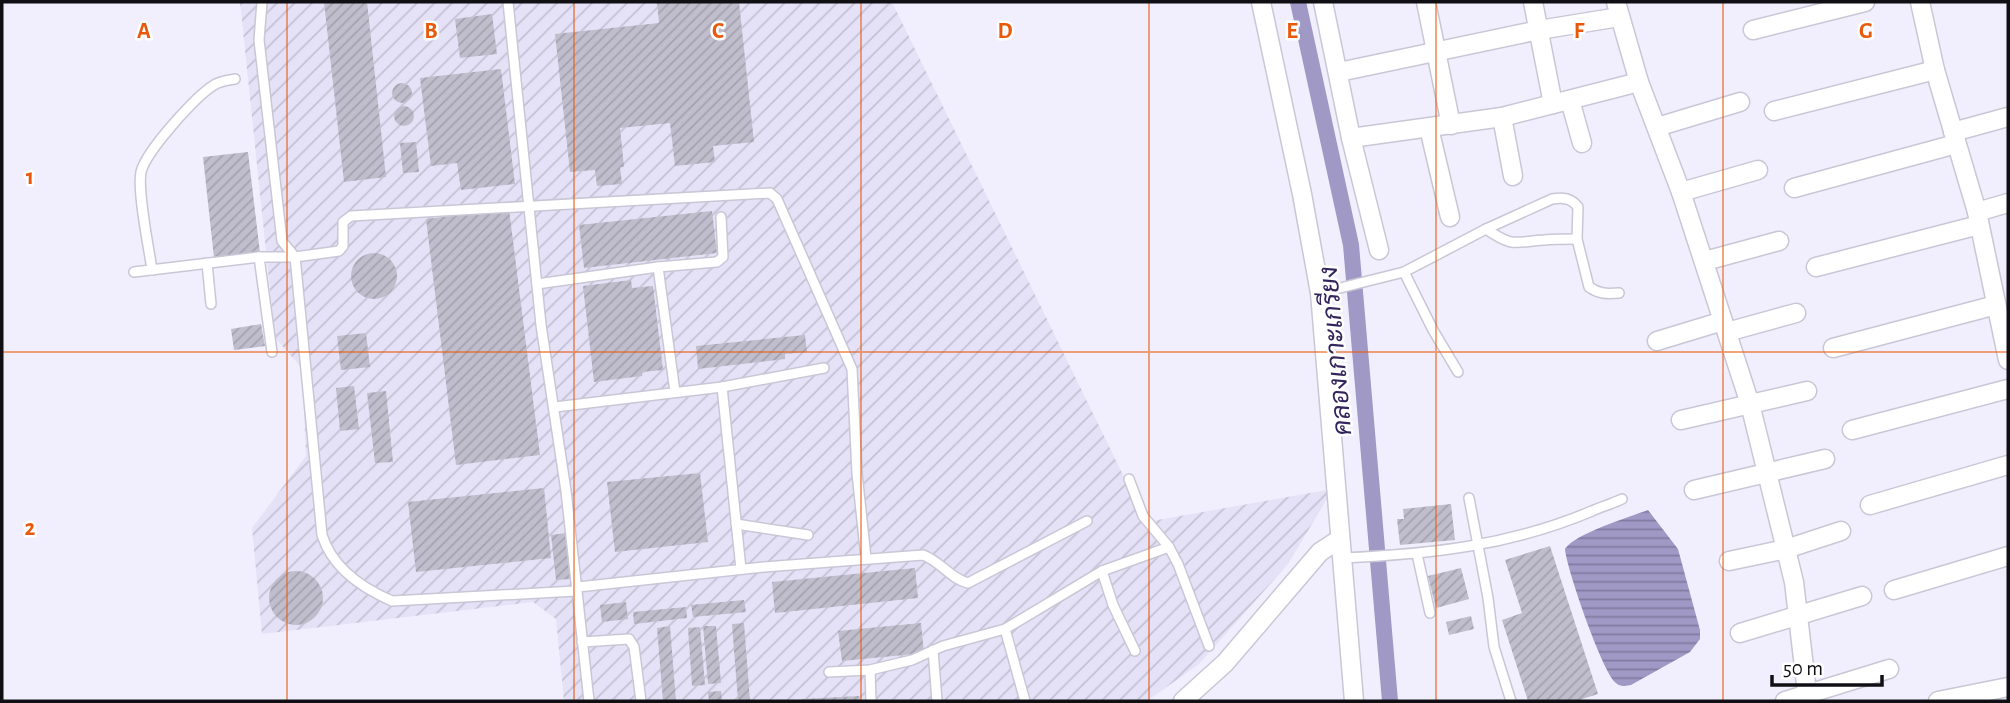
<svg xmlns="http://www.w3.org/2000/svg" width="2010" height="703" font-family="'Alegreya Sans',Sarabun,sans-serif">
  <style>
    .industrial { fill: url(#industrial-furrows) }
    .water { fill: url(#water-rules) }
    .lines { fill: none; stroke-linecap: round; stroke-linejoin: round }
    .canal { stroke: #a099c6; stroke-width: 16 }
    .building { fill: url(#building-hatch) }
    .service-casing { stroke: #c9c7d6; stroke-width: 12 }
    .minor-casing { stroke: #c9c7d6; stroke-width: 21 }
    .service { stroke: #fff; stroke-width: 9 }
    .minor { stroke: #fff; stroke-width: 18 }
    .grid { fill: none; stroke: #e8590c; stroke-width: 2; stroke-opacity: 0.55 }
    .labels { text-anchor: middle; stroke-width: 5; stroke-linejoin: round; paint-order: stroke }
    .water-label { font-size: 26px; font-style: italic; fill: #33245c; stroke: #fefffe }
    .grid-label { font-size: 23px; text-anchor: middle; font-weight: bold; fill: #e8590c; stroke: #fefffe; stroke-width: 5; stroke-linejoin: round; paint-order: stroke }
  </style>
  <defs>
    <pattern id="industrial-furrows" width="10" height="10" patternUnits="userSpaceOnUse" patternTransform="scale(1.75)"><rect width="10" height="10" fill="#e5e2f8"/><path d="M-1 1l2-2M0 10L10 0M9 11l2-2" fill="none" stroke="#c3c1d4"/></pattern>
    <pattern id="water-rules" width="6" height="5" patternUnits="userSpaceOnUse" patternTransform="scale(1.75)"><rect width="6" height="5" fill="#a099c6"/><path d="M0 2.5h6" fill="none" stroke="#817ba0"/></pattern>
    <pattern id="building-hatch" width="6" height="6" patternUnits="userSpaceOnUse" patternTransform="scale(1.75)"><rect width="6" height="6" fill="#c0becc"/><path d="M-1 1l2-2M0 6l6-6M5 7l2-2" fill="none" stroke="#a4a2ae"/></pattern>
  </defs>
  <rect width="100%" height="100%" fill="#f1effe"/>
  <path class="industrial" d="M 240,2 L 892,2 L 1146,522 L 1333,489 L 1288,564 L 1199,664 L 1147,701 L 564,701 L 556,619 L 533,602 L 262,634 L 252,528 L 306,456 L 302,368 L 275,338 Z"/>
  <path class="water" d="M 1648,510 L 1678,549 L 1700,630 L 1700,639 L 1690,652 L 1631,685 C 1626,686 1620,687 1616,683 C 1603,674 1566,567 1565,549 C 1574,534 1629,517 1648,510 Z"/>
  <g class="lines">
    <path class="canal" d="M 1298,2 L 1351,245 L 1390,701"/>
  </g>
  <g class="building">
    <path d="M 324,2 L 367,2 L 386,177 L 344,182 Z"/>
    <path d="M 657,2 L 739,2 L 754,142 L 713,146 L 715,162 L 675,166 L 670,123 L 620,128 L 624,167 L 620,167 L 622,184 L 597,186 L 595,170 L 570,172 L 555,34 L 659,23 Z"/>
    <path d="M 492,14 L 497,54 L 460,58 L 455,19 Z"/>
    <path d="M 501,69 L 515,184 L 461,190 L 457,163 L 431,166 L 420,78 Z"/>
    <circle cx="402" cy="93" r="10"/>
    <circle cx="404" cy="116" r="10"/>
    <path d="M 416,142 L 419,172 L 403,173 L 400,143 Z"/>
    <path d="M 248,152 L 260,253 L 214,258 L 203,157 Z"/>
    <path d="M 509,209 L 540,455 L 456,465 L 426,219 Z"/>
    <path d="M 712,211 L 717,253 L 584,268 L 579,225 Z"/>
    <circle cx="374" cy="276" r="23"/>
    <path d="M 631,280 L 632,288 L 653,286 L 663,370 L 642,372 L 642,376 L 594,382 L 583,286 Z"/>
    <path d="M 261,324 L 265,346 L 234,350 L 231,329 Z"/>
    <path d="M 366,333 L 370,367 L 341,370 L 337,336 Z"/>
    <path d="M 805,335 L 807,352 L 785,354 L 785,359 L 698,369 L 696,346 Z"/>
    <path d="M 354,386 L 359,429 L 340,431 L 336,388 Z"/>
    <path d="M 386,391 L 393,462 L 375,463 L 367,393 Z"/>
    <path d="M 700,473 L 708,542 L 615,552 L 607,482 Z"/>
    <path d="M 544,488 L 551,558 L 416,572 L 408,502 Z"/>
    <path d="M 1451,504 L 1455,540 L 1400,545 L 1397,519 L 1404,519 L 1403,509 Z"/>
    <path d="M 566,533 L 571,579 L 556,580 L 551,535 Z"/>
    <path d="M 1550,546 L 1598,694 L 1576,701 L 1528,701 L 1502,620 L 1522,613 L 1505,560 Z"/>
    <path d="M 915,568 L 918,598 L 775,613 L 772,582 Z"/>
    <path d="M 1461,568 L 1469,599 L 1436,608 L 1428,576 Z"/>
    <circle cx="296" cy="598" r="27"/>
    <path d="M 744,600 L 746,612 L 693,617 L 691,605 Z"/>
    <path d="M 626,602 L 628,619 L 602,622 L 600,605 Z"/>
    <path d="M 686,607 L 687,618 L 634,624 L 633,612 Z"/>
    <path d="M 1471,616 L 1474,629 L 1449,635 L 1446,622 Z"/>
    <path d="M 744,623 L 750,701 L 738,701 L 732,624 Z"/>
    <path d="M 921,623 L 924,653 L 842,661 L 838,631 Z"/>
    <path d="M 670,626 L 676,701 L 663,701 L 657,628 Z"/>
    <path d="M 703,626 L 716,626 L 721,683 L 708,684 Z"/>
    <path d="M 700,627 L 705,685 L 692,686 L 688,628 Z"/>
    <path d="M 721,691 L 722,701 L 709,701 L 708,692 Z"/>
    <path d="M 859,696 L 859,701 L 802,701 L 802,699 Z"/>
  </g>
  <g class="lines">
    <g class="service-casing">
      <g id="service">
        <path d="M 262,2 L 259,40 L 282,241 L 295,257 L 322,535 C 332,567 362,588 392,601 L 576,591"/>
        <path d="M 508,2 L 541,325 L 566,491 L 589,701"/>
        <path d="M 1486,229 C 1514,248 1514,242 1544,240 C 1555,239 1566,239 1577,239"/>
        <path d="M 259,257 L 272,352"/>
        <path d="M 207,263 L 211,304"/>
        <path d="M 658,267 L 675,392"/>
        <path d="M 152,270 C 149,248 137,191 141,172 C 146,151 196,96 214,85 C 220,81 229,80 235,79"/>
        <path d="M 134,272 L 259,257 L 295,257 L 339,251 L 343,246 L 343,222 L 351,216 L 770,193 L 777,199 L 852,369 L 857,473 L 866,558"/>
        <path d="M 1404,272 L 1433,330 L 1458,372"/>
        <path d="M 537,284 L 658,267 L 717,262 L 723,257 L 721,217"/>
        <path d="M 1320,293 L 1404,272 L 1486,229 L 1552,199 C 1563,197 1571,198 1578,207 L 1577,239 L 1589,287 C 1599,294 1607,294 1619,293"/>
        <path d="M 722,387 L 741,569"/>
        <path d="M 555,407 L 722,387 L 824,368"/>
        <path d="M 1469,498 L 1488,598 L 1494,647 L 1511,701"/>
        <path d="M 736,524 L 808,535"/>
        <path d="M 1169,547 L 1178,564 L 1209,646"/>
        <path d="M 1417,554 L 1430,613"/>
        <path d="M 1342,558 C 1431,554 1509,546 1592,511 C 1603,506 1612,504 1622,499"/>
        <path d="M 1102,571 L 1113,605 L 1135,651"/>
        <path d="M 578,587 L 764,567 L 923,555 C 940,561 951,579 968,583 L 1087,521"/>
        <path d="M 1005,629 L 1025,701"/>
        <path d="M 582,642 L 629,639 L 634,647 L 641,701"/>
        <path d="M 933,650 L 937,701"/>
        <path d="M 870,670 L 871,701"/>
        <path d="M 829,672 L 870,670 L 912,660 L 943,646 L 1005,629 L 1102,571 L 1169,547 L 1143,516 L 1129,479"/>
      </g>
    </g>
    <g class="minor-casing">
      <g id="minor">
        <path d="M 1261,2 L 1302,194 L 1320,293 L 1354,701"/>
        <path d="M 1323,2 L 1351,138 L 1379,250"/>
        <path d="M 1426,2 L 1451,125"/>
        <path d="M 1533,2 L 1553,104"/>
        <path d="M 1616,2 L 1639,82 L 1681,192 L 1750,404 L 1794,582 L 1808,701"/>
        <path d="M 1920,2 L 1935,70 L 1977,212 L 2008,360"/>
        <path d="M 1753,30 L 1865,2"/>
        <path d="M 1339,72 L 1539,30 L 1619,17"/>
        <path d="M 1570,100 L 1582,143"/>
        <path d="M 1774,111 L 1935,70"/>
        <path d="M 1502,117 L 1513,176"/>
        <path d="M 1657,127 L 1740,102"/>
        <path d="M 1429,128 L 1450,217"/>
        <path d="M 1953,132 L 2008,117"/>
        <path d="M 1351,138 L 1502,117 L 1639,82"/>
        <path d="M 1794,188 L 1956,144"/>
        <path d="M 1681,192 L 1758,170"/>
        <path d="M 1977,212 L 2008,203"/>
        <path d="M 1705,261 L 1779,241"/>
        <path d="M 1816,267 L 1979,225"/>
        <path d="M 1727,332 L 1796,313"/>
        <path d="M 1657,341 L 1723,321"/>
        <path d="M 1833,348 L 1996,305"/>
        <path d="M 1681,420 L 1807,391"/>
        <path d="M 1852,430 L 2008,389"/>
        <path d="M 1694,490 L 1825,459"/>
        <path d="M 1870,505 L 2008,465"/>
        <path d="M 1729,561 L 1786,549 L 1841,531"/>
        <path d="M 1894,590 L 2008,556"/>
        <path d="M 1740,633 L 1862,596"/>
        <path d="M 1183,701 L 1225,663 L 1320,552 L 1340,539"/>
        <path d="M 1785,701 L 1889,669"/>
        <path d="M 1938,701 L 2008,687"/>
      </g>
    </g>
    <use href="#service" class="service"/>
    <use href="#minor" class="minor"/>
  </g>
  <path class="grid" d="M 287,2 L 287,701M 574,2 L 574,701M 861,2 L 861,701M 1149,2 L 1149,701M 1436,2 L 1436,701M 1723,2 L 1723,701M 2,352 L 2008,352"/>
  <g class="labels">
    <g class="water-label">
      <text transform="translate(1335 351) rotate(-95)" y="9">คลองเกาะเกรียง</text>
    </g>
  </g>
  <g class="grid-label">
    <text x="144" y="38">A</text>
    <text x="431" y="38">B</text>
    <text x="718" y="38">C</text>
    <text x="1005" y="38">D</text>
    <text x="1292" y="38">E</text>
    <text x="1579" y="38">F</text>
    <text x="1866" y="38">G</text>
    <text x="30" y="184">1</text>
    <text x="30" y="535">2</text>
  </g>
  <rect width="2010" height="703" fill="none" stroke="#100f14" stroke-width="7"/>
  <path d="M1772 675v10h110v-10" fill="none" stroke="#100f14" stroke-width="3.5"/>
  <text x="1783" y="675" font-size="21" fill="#100f14" stroke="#fefffe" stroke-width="5" paint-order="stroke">50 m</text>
</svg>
